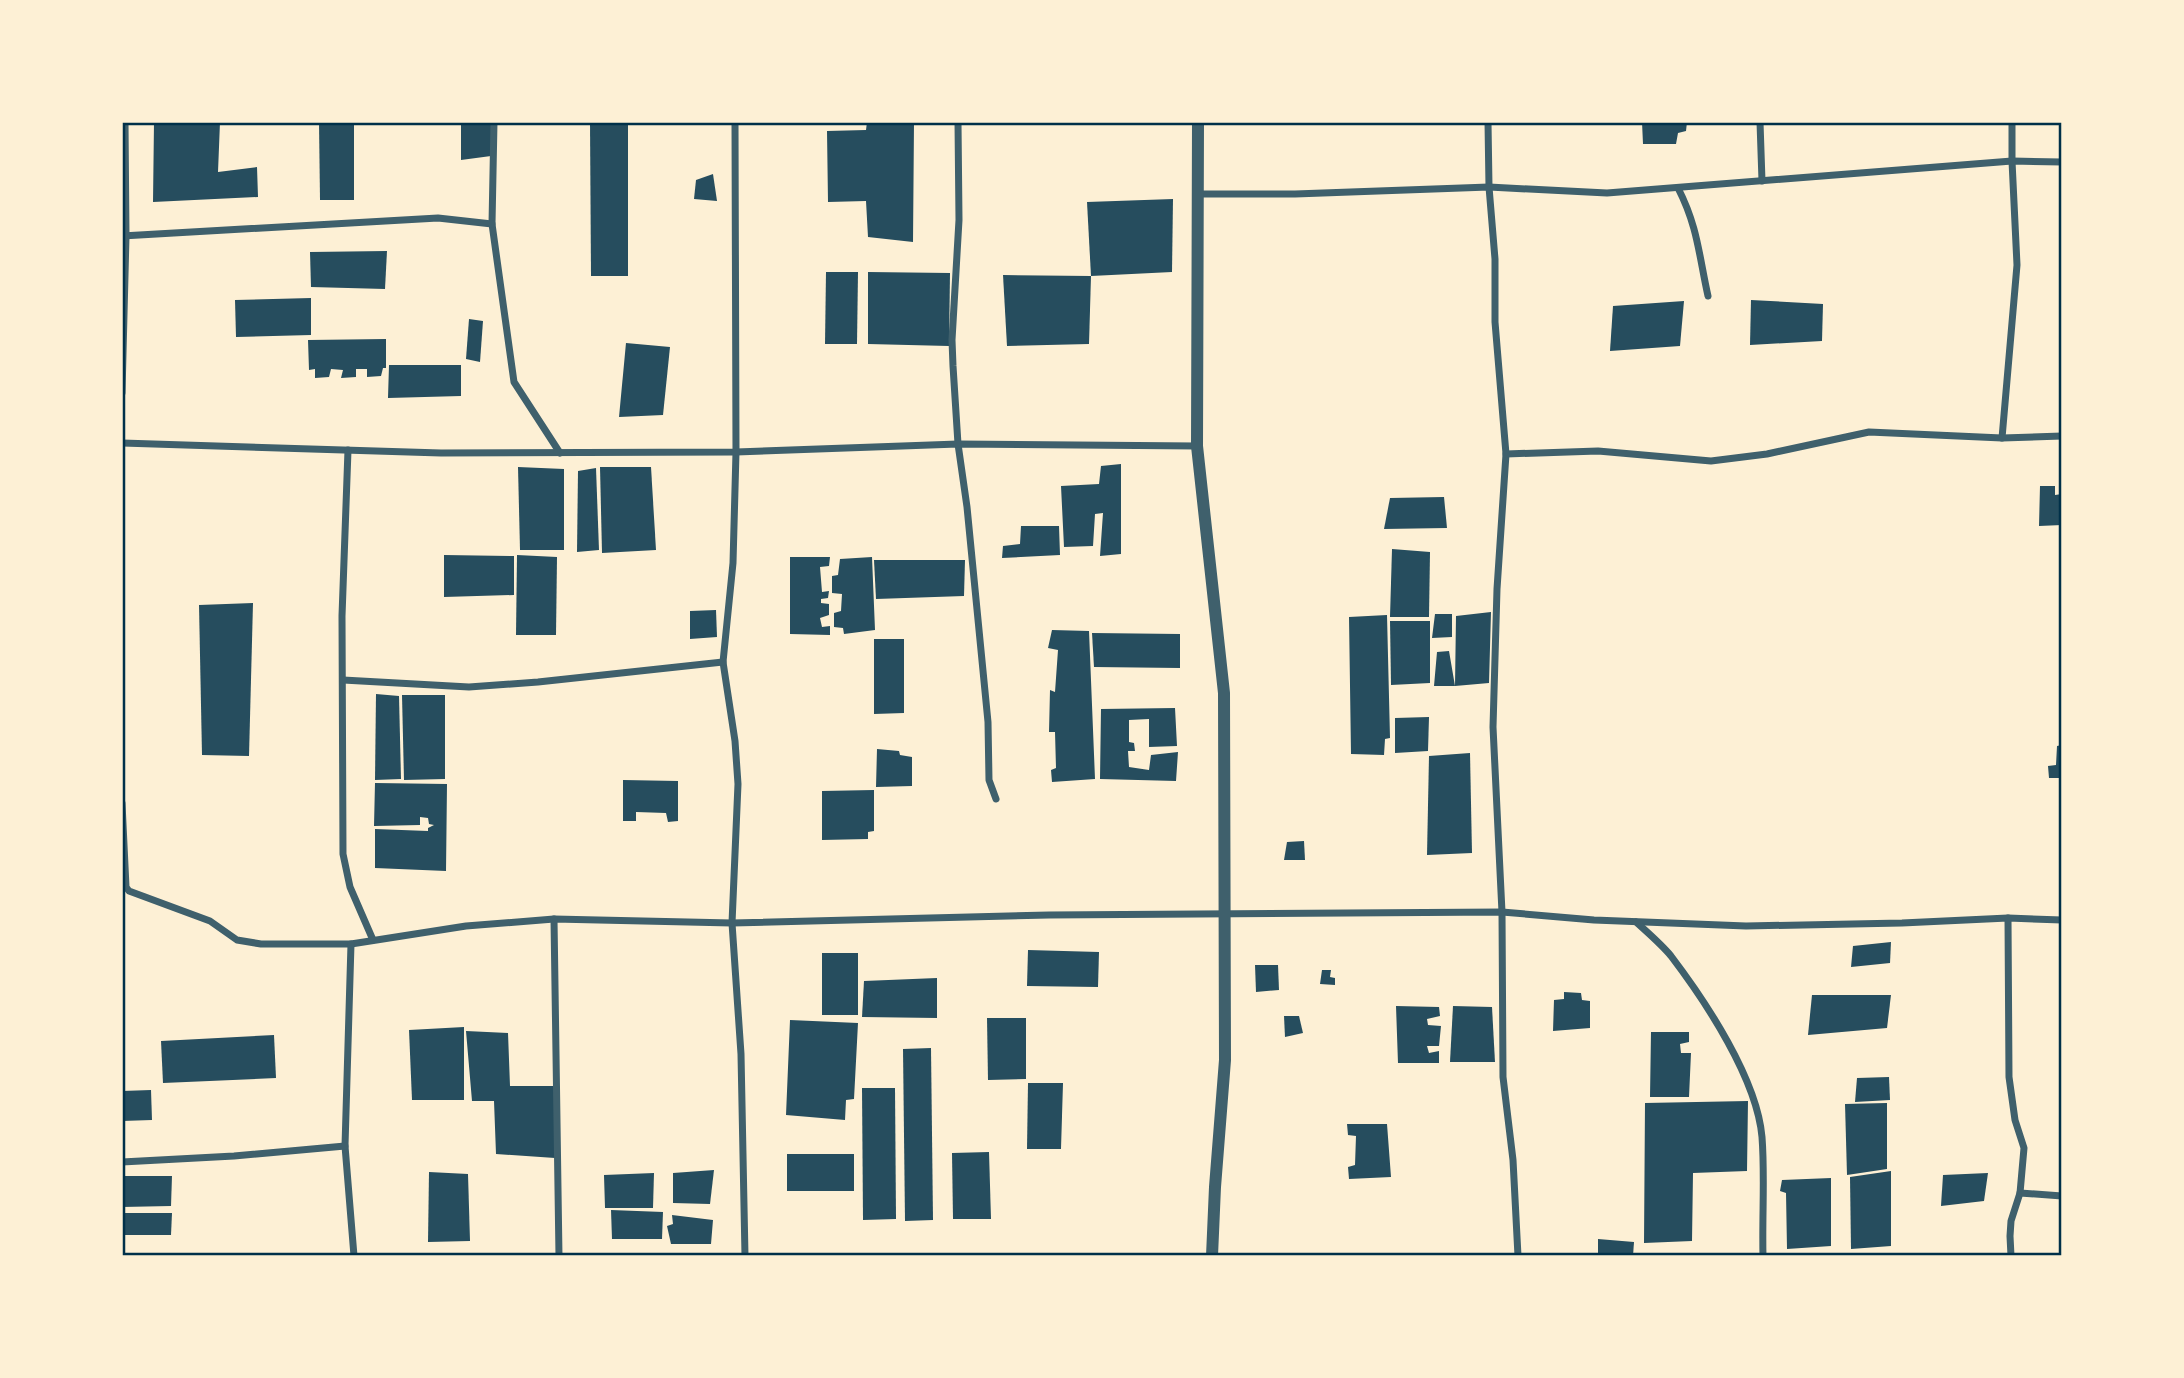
<svg xmlns="http://www.w3.org/2000/svg" width="2184" height="1378" font-family="Bitter,serif">
  <style>
    .building { fill: #264d5e }
    .lines { fill: none; stroke-linecap: round; stroke-linejoin: round }
    .minor { stroke: #3f606c; stroke-width: 7 }
    .tertiary { stroke: #3f606c; stroke-width: 12 }
    .neatline { fill: none; stroke: #003049; stroke-width: 2.5 }
  </style>
  <rect width="100%" height="100%" fill="#fdf0d5"/>
  <g class="building">
    <path d="M 154,122 L 220,122 L 218,172 L 257,167 L 258,197 L 153,202 Z"/>
    <path d="M 319,122 L 354,122 L 354,200 L 320,200 Z"/>
    <path d="M 461,122 L 491,122 L 491,156 L 461,160 Z"/>
    <path d="M 590,122 L 628,122 L 628,276 L 591,276 Z"/>
    <path d="M 867,122 L 914,122 L 913,242 L 868,237 L 866,201 L 828,202 L 827,131 L 866,130 Z"/>
    <path d="M 1642,122 L 1687,122 L 1686,131 L 1678,133 L 1676,144 L 1643,144 Z"/>
    <path d="M 713,174 L 717,201 L 694,199 L 696,180 Z"/>
    <path d="M 1173,199 L 1172,272 L 1091,276 L 1087,202 Z"/>
    <path d="M 387,251 L 385,289 L 311,287 L 310,252 Z"/>
    <path d="M 826,272 L 858,272 L 857,344 L 825,344 Z"/>
    <path d="M 868,272 L 950,273 L 949,346 L 868,344 Z"/>
    <path d="M 1003,275 L 1091,276 L 1089,344 L 1007,346 Z"/>
    <path d="M 311,298 L 311,335 L 236,337 L 235,300 Z"/>
    <path d="M 1751,300 L 1823,304 L 1822,341 L 1750,345 Z"/>
    <path d="M 1684,301 L 1680,346 L 1610,351 L 1613,306 Z"/>
    <path d="M 469,319 L 483,321 L 480,362 L 466,359 Z"/>
    <path d="M 386,339 L 386,368 L 383,368 L 381,376 L 367,377 L 367,369 L 356,369 L 356,377 L 341,378 L 343,370 L 331,369 L 329,377 L 315,378 L 315,369 L 309,370 L 308,340 Z"/>
    <path d="M 626,343 L 670,347 L 663,415 L 619,417 Z"/>
    <path d="M 389,365 L 461,365 L 461,396 L 388,398 Z"/>
    <path d="M 1121,464 L 1121,554 L 1100,556 L 1103,513 L 1095,514 L 1093,546 L 1064,547 L 1061,486 L 1099,484 L 1101,466 Z"/>
    <path d="M 518,467 L 564,469 L 564,550 L 520,550 Z"/>
    <path d="M 600,467 L 651,467 L 656,550 L 602,553 Z"/>
    <path d="M 596,468 L 599,550 L 577,552 L 578,471 Z"/>
    <path d="M 2040,486 L 2055,486 L 2055,495 L 2062,494 L 2062,525 L 2039,526 Z"/>
    <path d="M 1444,497 L 1447,528 L 1384,529 L 1390,498 Z"/>
    <path d="M 1021,526 L 1059,526 L 1060,555 L 1002,558 L 1003,546 L 1020,544 Z"/>
    <path d="M 1392,549 L 1430,552 L 1429,617 L 1390,617 Z"/>
    <path d="M 444,555 L 514,556 L 514,595 L 444,597 Z"/>
    <path d="M 517,555 L 557,557 L 556,635 L 516,635 Z"/>
    <path d="M 790,557 L 830,557 L 829,566 L 820,567 L 822,592 L 829,591 L 828,598 L 821,599 L 821,603 L 829,604 L 829,615 L 820,618 L 822,627 L 830,626 L 830,635 L 790,634 Z"/>
    <path d="M 872,557 L 875,630 L 844,634 L 843,628 L 834,627 L 834,613 L 841,611 L 842,594 L 832,593 L 832,576 L 838,575 L 840,559 Z"/>
    <path d="M 874,560 L 965,560 L 964,596 L 876,599 Z"/>
    <path d="M 253,603 L 249,756 L 202,755 L 199,605 Z"/>
    <path d="M 716,610 L 717,637 L 690,639 L 690,611 Z"/>
    <path d="M 1491,612 L 1489,683 L 1455,686 L 1434,686 L 1437,652 L 1449,651 L 1455,686 L 1456,616 Z"/>
    <path d="M 1435,614 L 1452,614 L 1452,637 L 1432,638 Z"/>
    <path d="M 1387,615 L 1390,738 L 1385,739 L 1384,755 L 1351,754 L 1349,617 Z"/>
    <path d="M 1390,621 L 1430,621 L 1430,683 L 1391,685 Z"/>
    <path d="M 1052,630 L 1089,631 L 1095,779 L 1052,782 L 1051,770 L 1056,768 L 1055,732 L 1049,732 L 1050,690 L 1055,692 L 1058,650 L 1048,648 Z"/>
    <path d="M 1092,633 L 1180,634 L 1180,668 L 1094,667 Z"/>
    <path d="M 874,639 L 904,639 L 904,713 L 874,714 Z"/>
    <path d="M 376,694 L 399,696 L 401,779 L 375,780 Z"/>
    <path d="M 402,695 L 445,695 L 445,779 L 404,780 Z"/>
    <path d="M 1175,708 L 1177,746 L 1149,747 L 1149,719 L 1129,720 L 1129,742 L 1134,743 L 1135,751 L 1128,751 L 1129,767 L 1149,770 L 1151,755 L 1178,752 L 1176,781 L 1100,779 L 1101,709 Z"/>
    <path d="M 1429,717 L 1428,751 L 1395,753 L 1395,718 Z"/>
    <path d="M 2062,745 L 2062,778 L 2049,778 L 2048,766 L 2056,765 L 2057,746 Z"/>
    <path d="M 877,749 L 899,751 L 900,755 L 912,757 L 912,786 L 876,787 Z"/>
    <path d="M 1470,753 L 1472,853 L 1427,855 L 1429,756 Z"/>
    <path d="M 623,780 L 678,781 L 678,821 L 668,822 L 666,813 L 636,812 L 636,821 L 623,821 Z"/>
    <path d="M 375,783 L 447,784 L 446,871 L 375,868 L 375,829 L 428,831 L 428,828 L 434,825 L 429,824 L 428,818 L 420,817 L 420,825 L 374,826 Z"/>
    <path d="M 874,790 L 874,831 L 868,832 L 868,839 L 822,840 L 822,791 Z"/>
    <path d="M 1304,841 L 1305,860 L 1284,860 L 1287,842 Z"/>
    <path d="M 1891,942 L 1890,963 L 1851,967 L 1853,946 Z"/>
    <path d="M 1028,950 L 1099,952 L 1098,987 L 1027,986 Z"/>
    <rect x="822" y="953" width="36" height="62"/>
    <path d="M 1255,965 L 1278,965 L 1279,990 L 1256,992 Z"/>
    <path d="M 1322,970 L 1331,970 L 1330,977 L 1335,978 L 1335,985 L 1320,984 Z"/>
    <path d="M 937,978 L 937,1018 L 862,1017 L 864,981 Z"/>
    <path d="M 1564,992 L 1581,993 L 1582,1000 L 1590,1001 L 1590,1028 L 1553,1031 L 1554,1000 L 1564,999 Z"/>
    <path d="M 1812,995 L 1891,995 L 1887,1028 L 1808,1035 Z"/>
    <path d="M 1396,1006 L 1439,1007 L 1440,1016 L 1427,1019 L 1428,1025 L 1441,1026 L 1439,1046 L 1427,1046 L 1429,1053 L 1439,1051 L 1439,1063 L 1398,1063 Z"/>
    <path d="M 1453,1006 L 1492,1007 L 1495,1062 L 1450,1062 Z"/>
    <path d="M 1284,1016 L 1299,1016 L 1303,1033 L 1285,1037 Z"/>
    <path d="M 987,1018 L 1026,1018 L 1026,1079 L 988,1080 Z"/>
    <path d="M 790,1020 L 858,1023 L 854,1099 L 846,1100 L 845,1120 L 786,1115 Z"/>
    <path d="M 464,1027 L 464,1100 L 412,1100 L 409,1030 Z"/>
    <path d="M 466,1031 L 508,1033 L 510,1086 L 556,1086 L 555,1158 L 496,1154 L 494,1101 L 472,1101 Z"/>
    <path d="M 1651,1032 L 1689,1032 L 1689,1042 L 1680,1044 L 1681,1053 L 1691,1053 L 1689,1097 L 1650,1097 Z"/>
    <path d="M 274,1035 L 276,1078 L 163,1083 L 161,1041 Z"/>
    <path d="M 931,1048 L 933,1220 L 905,1221 L 903,1049 Z"/>
    <path d="M 1889,1077 L 1890,1100 L 1855,1102 L 1857,1078 Z"/>
    <path d="M 1028,1083 L 1063,1083 L 1061,1149 L 1027,1149 Z"/>
    <path d="M 862,1088 L 895,1088 L 896,1219 L 863,1220 Z"/>
    <path d="M 151,1090 L 152,1120 L 122,1121 L 122,1091 Z"/>
    <path d="M 1748,1101 L 1747,1171 L 1693,1173 L 1692,1241 L 1644,1243 L 1645,1103 Z"/>
    <path d="M 1887,1103 L 1887,1169 L 1847,1175 L 1845,1104 Z"/>
    <path d="M 1347,1124 L 1387,1124 L 1391,1177 L 1349,1179 L 1348,1167 L 1355,1165 L 1356,1136 L 1348,1135 Z"/>
    <path d="M 989,1152 L 991,1219 L 953,1219 L 952,1153 Z"/>
    <rect x="787" y="1154" width="67" height="37"/>
    <path d="M 714,1170 L 710,1204 L 673,1203 L 673,1173 Z"/>
    <path d="M 1891,1171 L 1891,1246 L 1851,1249 L 1850,1177 Z"/>
    <path d="M 429,1172 L 468,1174 L 470,1241 L 428,1242 Z"/>
    <path d="M 654,1173 L 653,1208 L 605,1208 L 604,1175 Z"/>
    <path d="M 1988,1173 L 1984,1201 L 1941,1206 L 1943,1175 Z"/>
    <path d="M 122,1176 L 172,1176 L 171,1206 L 122,1207 Z"/>
    <path d="M 1831,1178 L 1831,1246 L 1787,1249 L 1786,1193 L 1780,1191 L 1782,1180 Z"/>
    <path d="M 611,1210 L 663,1212 L 662,1239 L 612,1239 Z"/>
    <path d="M 122,1213 L 172,1213 L 171,1235 L 122,1235 Z"/>
    <path d="M 672,1215 L 713,1220 L 711,1244 L 671,1244 L 667,1226 L 673,1224 Z"/>
    <path d="M 1598,1239 L 1634,1242 L 1633,1256 L 1598,1256 Z"/>
  </g>
  <g class="lines">
    <g class="minor">
      <path d="M 494,122 L 492,224 L 514,382 L 560,453"/>
      <path d="M 735,122 L 736,452 L 733,563 L 723,662 L 735,741 L 738,784 L 732,923 L 741,1054 L 745,1256"/>
      <path d="M 958,122 L 959,220 L 952,340 L 953,366 L 958,444 L 967,507 L 988,722 L 989,780 L 996,799"/>
      <path d="M 1488,122 L 1489,187 L 1495,259 L 1495,322 L 1506,454 L 1497,589 L 1493,727 L 1502,912 L 1503,1077 L 1513,1160 L 1518,1256"/>
      <path d="M 1760,122 L 1762,181"/>
      <path d="M 1678,188 C 1698,227 1699,256 1708,296"/>
      <path d="M 1198,194 L 1295,194 L 1489,187 L 1607,193 L 2012,161 L 2062,162"/>
      <path d="M 122,236 L 438,218 L 492,224"/>
      <path d="M 122,393 L 126,236 L 125,122"/>
      <path d="M 2002,438 L 2017,265 L 2012,161 L 2012,122"/>
      <path d="M 122,443 L 441,453 L 736,452 L 958,444 L 1197,446"/>
      <path d="M 348,450 L 342,616 L 343,854 L 350,887 L 373,940"/>
      <path d="M 1506,454 L 1598,451 L 1711,461 L 1767,454 L 1869,432 L 2002,438 L 2062,436"/>
      <path d="M 343,680 L 469,687 L 538,682 L 723,662"/>
      <path d="M 122,803 L 126,887 L 129,891 L 210,921 L 237,940 L 261,944 L 351,944 L 466,926 L 554,919 L 732,923 L 1049,915 L 1502,912 L 1594,920 L 1746,926 L 1902,923 L 2008,918 L 2062,920"/>
      <path d="M 2008,918 L 2009,1077 L 2015,1120 L 2024,1148 L 2020,1193 L 2011,1221 L 2010,1236 L 2011,1256"/>
      <path d="M 554,919 L 559,1256"/>
      <path d="M 1636,922 C 1648,933 1661,944 1671,956 C 1706,1002 1757,1079 1762,1137 C 1765,1176 1762,1216 1763,1256"/>
      <path d="M 351,944 L 345,1146 L 354,1256"/>
      <path d="M 122,1162 L 234,1156 L 345,1146"/>
      <path d="M 2020,1193 L 2062,1196"/>
    </g>
    <path class="tertiary" d="M 1198,122 L 1197,446 L 1224,693 L 1225,1060 L 1215,1187 L 1212,1256"/>
  </g>
  <rect width="2184" height="1378" fill="none" stroke="#fdf0d5" stroke-width="248"/>
  <rect x="124" y="124" width="1936" height="1130" class="neatline"/>
</svg>
